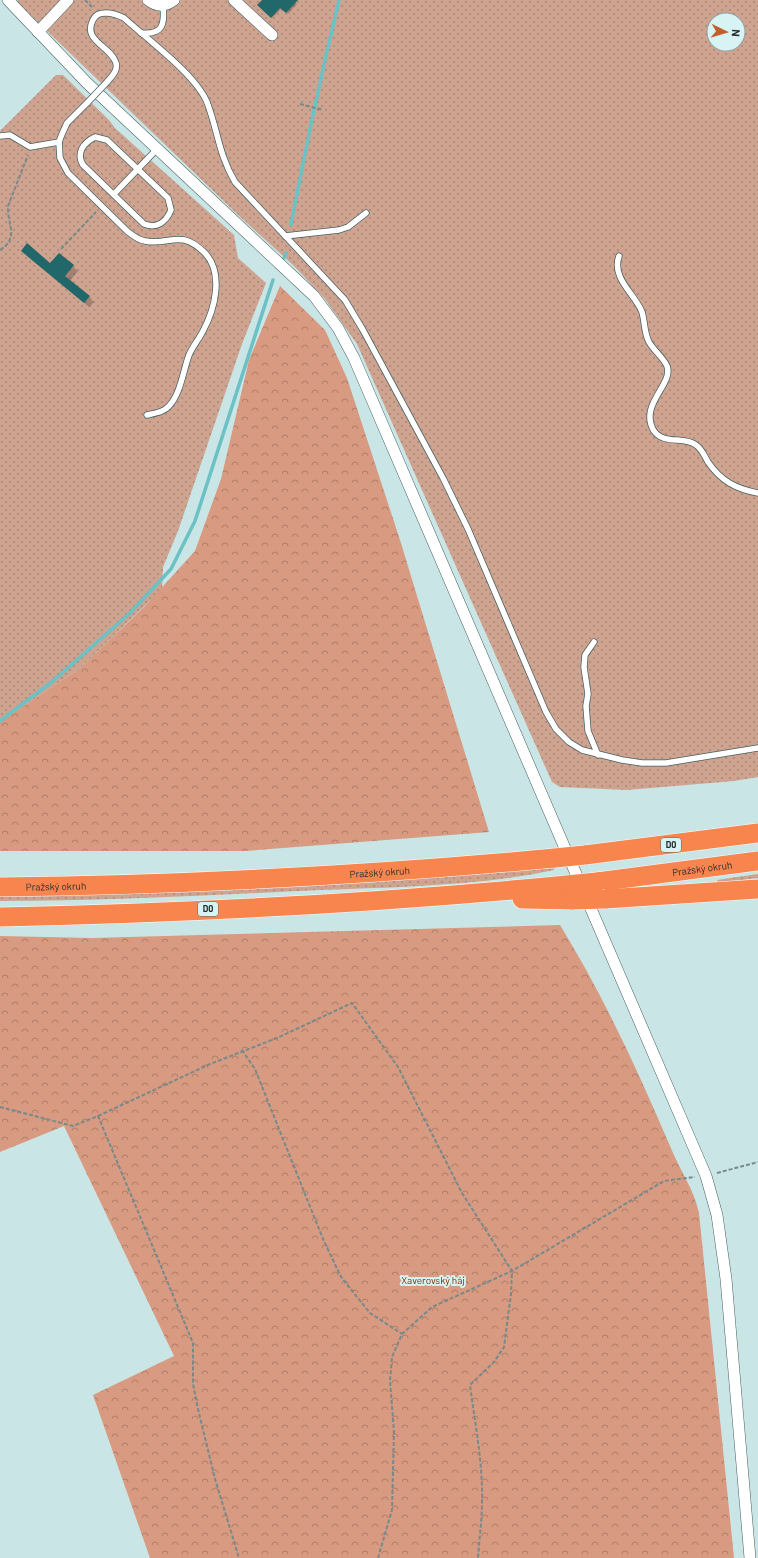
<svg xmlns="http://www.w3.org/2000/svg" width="758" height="1558" font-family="Barlow,sans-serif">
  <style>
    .grass { fill: url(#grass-dots); fill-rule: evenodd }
    .forest { fill: url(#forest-crowns) }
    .shadow { fill: #0003 }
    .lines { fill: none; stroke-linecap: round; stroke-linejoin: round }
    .stream { stroke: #6bc1c4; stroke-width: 3.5 }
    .building { fill: #226769 }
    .service-casing { stroke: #486061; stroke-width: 7 }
    .minor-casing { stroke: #486061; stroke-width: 12 }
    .motorway-casing { stroke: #fff; stroke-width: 20 }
    .path { stroke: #778a8b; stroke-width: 2; stroke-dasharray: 4 2; stroke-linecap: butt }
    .service { stroke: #fff; stroke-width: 5.5 }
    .minor { stroke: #fff; stroke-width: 11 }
    .motorway { stroke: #f8844e; stroke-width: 19 }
    .service-bridge-casing { stroke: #486061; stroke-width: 7; stroke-linecap: butt }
    .motorway-bridge-casing { stroke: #fff; stroke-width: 20; stroke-linecap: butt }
    .service-bridge { stroke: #fff; stroke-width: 5.5 }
    .motorway-bridge { stroke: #f8844e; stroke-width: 19 }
    .labels { text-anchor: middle; stroke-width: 4; stroke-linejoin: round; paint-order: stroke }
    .shield { fill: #d7f3f3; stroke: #5a6a6a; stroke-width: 1 }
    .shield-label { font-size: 9px; font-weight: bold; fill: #253030 }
    .street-label { font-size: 10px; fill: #253030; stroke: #d7f3f3 }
    .park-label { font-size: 10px; fill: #742b00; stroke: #d7f3f3 }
  </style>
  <defs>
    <pattern id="grass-dots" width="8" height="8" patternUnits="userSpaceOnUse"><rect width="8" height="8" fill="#cea390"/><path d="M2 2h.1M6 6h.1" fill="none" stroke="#a78576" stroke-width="1.8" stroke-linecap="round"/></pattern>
    <pattern id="forest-crowns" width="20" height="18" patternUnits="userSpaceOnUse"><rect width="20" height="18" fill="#d89a80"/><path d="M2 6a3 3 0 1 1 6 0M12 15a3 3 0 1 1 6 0" fill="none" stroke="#af7e69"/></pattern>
  </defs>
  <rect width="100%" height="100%" fill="#cae5e6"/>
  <g class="grass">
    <path d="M 18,0 L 758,0 L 758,777 L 734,781 L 627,790 L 560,787 L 552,782 L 357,344 L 325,299 L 294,266 L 236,213 L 17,2 ZM 714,20 L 738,20 L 738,44 L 714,44 Z"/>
    <path d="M 56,75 L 63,75 L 109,120 L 115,128 L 234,235 L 238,258 L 266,283 L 242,344 L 178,531 L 163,567 L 162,589 L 80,668 L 0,722 L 0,131 Z"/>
    <path d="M 553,866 L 554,870 C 480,886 395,887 320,890 C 213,895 107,901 0,901 L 0,894 Z"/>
    <path d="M 758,874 L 758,878 L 718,883 L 717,880 Z"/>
  </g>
  <g class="forest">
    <path d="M 280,286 L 325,330 L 347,378 L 400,540 L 489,832 L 246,851 L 0,851 L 0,722 L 80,668 L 144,607 L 195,551 L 221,479 L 249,360 Z"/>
    <path d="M 560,925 C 604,997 637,1069 670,1146 C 679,1169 694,1189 699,1213 L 734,1558 L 150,1558 L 93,1395 L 174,1356 L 64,1126 L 0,1152 L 0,936 L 92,938 Z"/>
  </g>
  <g class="shadow">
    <path d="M 263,0 L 293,0 L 297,4 L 288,14 L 282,8 L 272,18 L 259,5 Z"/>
    <path d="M 59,254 L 78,271 L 70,281 L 94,302 L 89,307 L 27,256 L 51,264 Z"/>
  </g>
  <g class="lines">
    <g class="stream">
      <path d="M 291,225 C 305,150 321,75 339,0"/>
      <path d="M 284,258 L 286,253"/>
      <path d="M 0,721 L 53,681 L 130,613 L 171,569 L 195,521 L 273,280"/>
    </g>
  </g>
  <g class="building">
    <path d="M 262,0 L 298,0 L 286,13 L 280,8 L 271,18 L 257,5 Z"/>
    <path d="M 27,243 L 50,263 L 59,253 L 74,265 L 65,276 L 90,296 L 84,303 L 21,251 Z"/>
  </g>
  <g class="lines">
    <g class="service-casing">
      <g id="service">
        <path d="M 141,33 C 163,35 165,24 163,6"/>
        <path d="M 107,82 C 112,76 118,71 116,63 C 111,46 82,41 93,20 C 96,14 100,13 106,13 C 113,13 118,15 124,18 C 147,39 199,77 208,105 C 218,132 219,155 235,182 L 345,300 L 363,330 L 443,478 L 468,529 L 546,712 L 556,729 L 569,742 L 582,750 L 622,760 L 642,763 L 666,763 L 758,748"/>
        <path d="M 88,102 L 67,123 L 62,134 L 59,142 L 60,158 L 68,173 L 127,231 C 132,235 138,240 145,241 C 170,246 180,228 205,253 C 224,273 215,309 203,331 C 199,339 193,346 189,355 C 183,371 181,393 169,406 C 164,412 156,413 147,415"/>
        <path d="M 0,136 L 10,135 L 30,147 L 59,142"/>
        <path d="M 95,137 L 107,140 L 168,198 L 171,210 C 166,222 157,229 144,224 L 83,165 C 76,153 83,143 95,137 Z"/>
        <path d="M 114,194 L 157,149"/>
        <path d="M 285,236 L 339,230 L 348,227 L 366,213"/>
        <path d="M 619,256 C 611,278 635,294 642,312 C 645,322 644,333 649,342 C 654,351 663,357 667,366 C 674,384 638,405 654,431 C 664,445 684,436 696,445 C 702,449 705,457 708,462 C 721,481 736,489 758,493"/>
        <path d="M 594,642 L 585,655 L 584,667 L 588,694 L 586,706 L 588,731 L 598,755"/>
      </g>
    </g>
    <g class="minor-casing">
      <g id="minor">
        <path d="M 8,0 L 87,83 L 314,296 L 338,328 L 354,358 L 706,1176 L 717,1215 L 726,1279 L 750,1558"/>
        <path d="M 148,0 C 157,7 165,7 174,0"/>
        <path d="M 234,0 L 272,35"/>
        <path d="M 38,32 L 68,0"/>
      </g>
    </g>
    <g class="motorway-casing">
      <g id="motorway">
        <path d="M 585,855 L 758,833"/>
        <path id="s1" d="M 597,882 L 758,861"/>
        <path id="s2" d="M 0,887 C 185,885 370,875 555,858"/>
        <path d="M 522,899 L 573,900"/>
        <path d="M 605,899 L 758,889"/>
        <path d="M 0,917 C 189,913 379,903 567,885"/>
      </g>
    </g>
    <g class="path">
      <path d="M 85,0 L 93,8"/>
      <path d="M 300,104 L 323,110"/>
      <path d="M 61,249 L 96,212"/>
      <path d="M 0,250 C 20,237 7,225 8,206 L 28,155"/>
      <path d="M 242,1050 L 255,1069 L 323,1239 L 341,1277 L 370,1313 L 402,1334"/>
      <path d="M 0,1107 L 73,1126 L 98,1116 L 193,1343 L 193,1384 L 198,1409 L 215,1479 L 239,1558"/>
      <path d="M 98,1116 L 210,1064 L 277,1038 L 352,1003 L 398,1067 L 462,1193 L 512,1271 L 511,1294 L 504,1347 L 494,1362 L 470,1385 C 475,1424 483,1463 482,1502 C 482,1521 479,1540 478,1558"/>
      <path d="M 717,1173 L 758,1162"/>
      <path d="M 378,1558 L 392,1510 L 394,1432 L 390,1381 L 392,1357 L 402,1334 L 432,1307 L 512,1271 L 664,1181 L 695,1177"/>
    </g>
    <use href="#service" class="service"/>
    <use href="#minor" class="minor"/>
    <use href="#motorway" class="motorway"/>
    <g class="service-bridge-casing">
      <path id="service-bridge" d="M 88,102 L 107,82"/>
    </g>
    <g class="motorway-bridge-casing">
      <g id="motorway-bridge">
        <path d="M 555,858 L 585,855"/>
        <path d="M 567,885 L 597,882"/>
        <path d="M 573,900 L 605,899"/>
      </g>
    </g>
    <use href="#service-bridge" class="service-bridge"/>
    <use href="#motorway-bridge" class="motorway-bridge"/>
  </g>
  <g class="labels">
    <g class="shield">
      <rect x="661" y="838" width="20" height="14" rx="3"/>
      <rect x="198" y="902" width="20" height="14" rx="3"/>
    </g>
    <g class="shield-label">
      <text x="671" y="848">D0</text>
      <text x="208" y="912">D0</text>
    </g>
    <g class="street-label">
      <text dy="4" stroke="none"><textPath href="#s1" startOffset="106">Pražský okruh</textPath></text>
      <text dy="4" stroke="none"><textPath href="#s2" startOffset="380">Pražský okruh</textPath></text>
      <text dy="4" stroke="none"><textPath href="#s2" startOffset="56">Pražský okruh</textPath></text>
    </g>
    <g class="park-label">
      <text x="433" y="1284">Xaverovský háj</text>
    </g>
  </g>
  <g transform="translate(726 32) rotate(95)"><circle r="19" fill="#d7f3f3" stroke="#90a5a5"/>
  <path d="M0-3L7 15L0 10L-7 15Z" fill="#c35e2d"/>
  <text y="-6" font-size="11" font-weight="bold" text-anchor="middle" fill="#253030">N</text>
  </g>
</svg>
